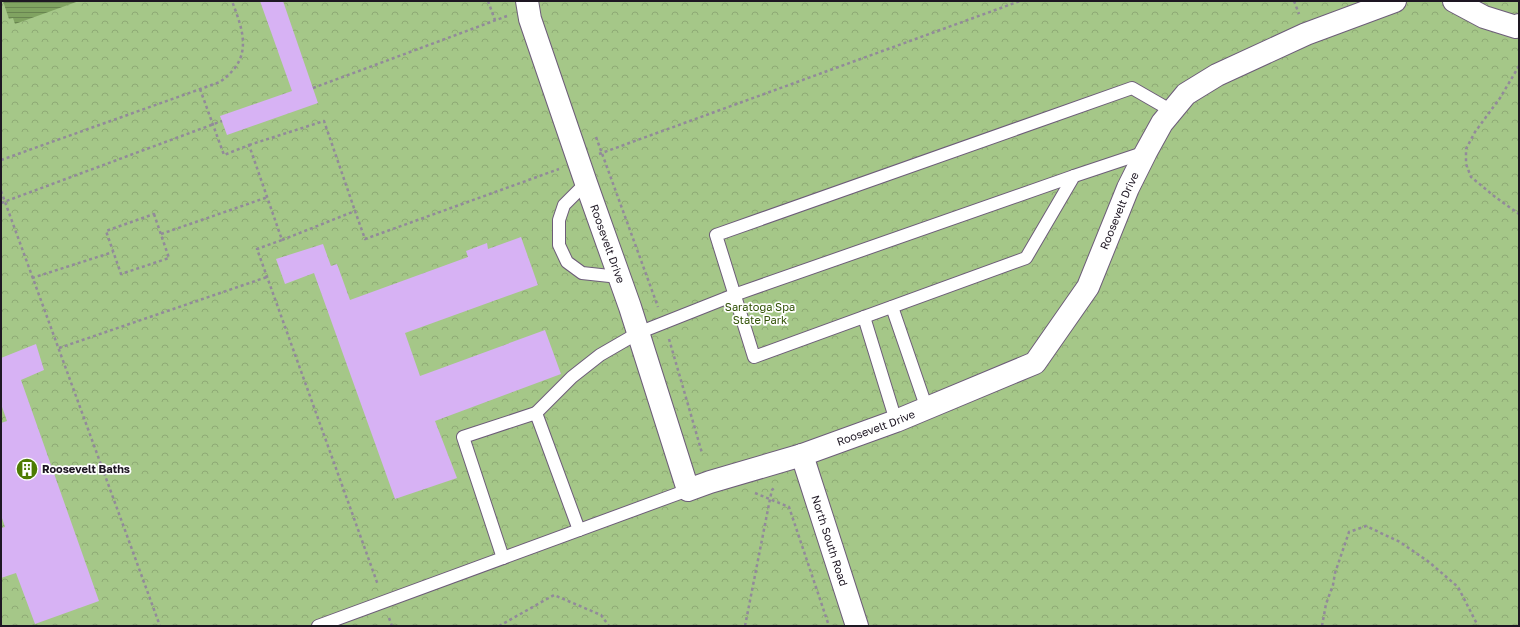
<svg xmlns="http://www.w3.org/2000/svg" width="1520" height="627" font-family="'Golos Text',sans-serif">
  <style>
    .forest { fill: url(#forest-crowns) }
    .water { fill: url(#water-rules) }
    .building { fill: #d7b2f4 }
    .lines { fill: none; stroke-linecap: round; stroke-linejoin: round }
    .lane-casing { stroke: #6d5d79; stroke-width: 14 }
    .street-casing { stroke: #6d5d79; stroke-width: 24 }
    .path { stroke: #928a9a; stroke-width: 2.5; stroke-dasharray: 3 3; stroke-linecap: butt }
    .lane { stroke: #fff; stroke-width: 12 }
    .street { stroke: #fff; stroke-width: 22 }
    .labels { text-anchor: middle; stroke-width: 3.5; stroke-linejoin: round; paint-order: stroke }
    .street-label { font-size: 11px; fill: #1e1723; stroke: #fff }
    .park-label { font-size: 11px; fill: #325207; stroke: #fff }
    .poi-label { font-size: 11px; font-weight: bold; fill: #1e1723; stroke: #fff; text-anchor: start }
  </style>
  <defs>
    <pattern id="forest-crowns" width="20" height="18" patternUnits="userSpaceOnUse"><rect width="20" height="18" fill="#a5c788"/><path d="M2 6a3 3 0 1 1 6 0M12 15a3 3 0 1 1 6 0" fill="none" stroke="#8eaa75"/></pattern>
    <pattern id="water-rules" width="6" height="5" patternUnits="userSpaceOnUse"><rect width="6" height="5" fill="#80a361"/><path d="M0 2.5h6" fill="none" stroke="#688450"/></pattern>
  </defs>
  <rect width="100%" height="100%" fill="#f3e9fd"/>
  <rect class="forest" x="1" y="1" width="1518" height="625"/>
  <path class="water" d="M 3,1 L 79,1 L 15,24 L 13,18 L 9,19 Z"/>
  <g class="building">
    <path d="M 260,1 L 283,1 L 318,103 L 227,135 L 220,116 L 292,91 Z"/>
    <path d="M 521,237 L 538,285 L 405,333 L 420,376 L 545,330 L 561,374 L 435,421 L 457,478 L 395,499 L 314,273 L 285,284 L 276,259 L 323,244 L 331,266 L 337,264 L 350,300 L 468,257 L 466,251 L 487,243 L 488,249 Z"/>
    <path d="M 36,344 L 44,370 L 21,380 L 99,601 L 35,624 L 16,573 L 1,578 L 1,528 L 5,527 L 1,515 L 1,423 L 7,421 L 1,404 L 1,358 Z"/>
  </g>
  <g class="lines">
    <g class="lane-casing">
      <g id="lane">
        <path d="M 1146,152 L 1074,176 L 1026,258 L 754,357 L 716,235 L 1132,88 L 1172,111"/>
        <path d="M 586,183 L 564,205 L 559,220 L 559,245 L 567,262 L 582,273 L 619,277"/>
        <path d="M 892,307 L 927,409"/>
        <path d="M 864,317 L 896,421"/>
        <path d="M 536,413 L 572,377 L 600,355 L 638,333 L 734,295 L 1074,176"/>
        <path d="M 503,558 L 463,437 L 536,413 L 579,530"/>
        <path d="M 318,626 L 688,490"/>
      </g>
    </g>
    <g class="street-casing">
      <g id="street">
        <path id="s1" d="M 527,1 L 530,19 L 586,183 L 630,307 L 688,490 L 710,482 L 802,455 L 896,421 L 1035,363 L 1088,287 L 1128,188 L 1146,152 L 1162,123 L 1186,94 L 1217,75 L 1306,34 L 1395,1"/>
        <path d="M 1454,1 L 1484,17 L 1516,27 L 1519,25"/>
        <path id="s2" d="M 802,455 L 857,626"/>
      </g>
    </g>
    <g class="path">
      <path d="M 488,1 L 495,20"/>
      <path d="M 1294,1 L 1299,14"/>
      <path d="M 1519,66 L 1500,98 L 1475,132 L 1466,149 L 1466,164 L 1471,177 L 1494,196 L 1519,214"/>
      <path d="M 313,88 L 507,16"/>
      <path d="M 200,89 L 224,155 L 249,145 L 282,240 L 257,249 L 378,585"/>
      <path d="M 596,137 L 658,307"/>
      <path d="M 249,145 L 324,121 L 355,211"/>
      <path d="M 599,154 L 1020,1"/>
      <path d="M 1,160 L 220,82 C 225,78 230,74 234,69 C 251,48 240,23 232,1"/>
      <path d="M 1,191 L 160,626"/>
      <path d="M 1,203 L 222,121"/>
      <path d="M 154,214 L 169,258 L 121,274 L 106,231 Z"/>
      <path d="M 161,234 L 268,197"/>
      <path d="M 282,240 L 355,211 L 365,239 L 559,169"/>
      <path d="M 32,278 L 113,252"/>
      <path d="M 669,339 L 702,453"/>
      <path d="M 59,348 L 267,277"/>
      <path d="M 755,493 L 789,507 L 829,626"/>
      <path d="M 389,618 L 392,626"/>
      <path d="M 499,626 L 554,595 L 601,615 L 609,626"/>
      <path d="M 745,626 L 770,499 L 772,490 L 775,487"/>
      <path d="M 1322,626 L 1326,604 L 1333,585 L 1335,573 L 1349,532 L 1366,526 L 1400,542 L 1429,562 L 1458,587 L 1478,626"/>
    </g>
    <use href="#lane" class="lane"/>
    <use href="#street" class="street"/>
  </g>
  <defs>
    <g id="building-disc" transform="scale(1.15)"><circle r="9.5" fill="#4d7b02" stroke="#fff"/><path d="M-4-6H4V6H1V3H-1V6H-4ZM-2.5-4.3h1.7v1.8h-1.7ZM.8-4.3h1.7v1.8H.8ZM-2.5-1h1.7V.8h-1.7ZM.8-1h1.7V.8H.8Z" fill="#fff"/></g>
  </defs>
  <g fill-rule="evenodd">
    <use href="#building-disc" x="27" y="469"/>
  </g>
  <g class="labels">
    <g class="street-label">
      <text dy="4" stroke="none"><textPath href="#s1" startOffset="1060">Roosevelt Drive</textPath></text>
      <text dy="4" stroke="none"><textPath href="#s1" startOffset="256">Roosevelt Drive</textPath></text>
      <text dy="4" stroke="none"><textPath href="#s1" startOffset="713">Roosevelt Drive</textPath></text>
      <text dy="4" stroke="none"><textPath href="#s2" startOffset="90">North South Road</textPath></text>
    </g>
    <g class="park-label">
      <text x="760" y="311">Saratoga Spa<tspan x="760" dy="13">State Park</tspan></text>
    </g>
    <g class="poi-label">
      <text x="42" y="473">Roosevelt Baths</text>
    </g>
  </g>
  <rect width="1520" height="627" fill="none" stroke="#1e1723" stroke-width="4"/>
</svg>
